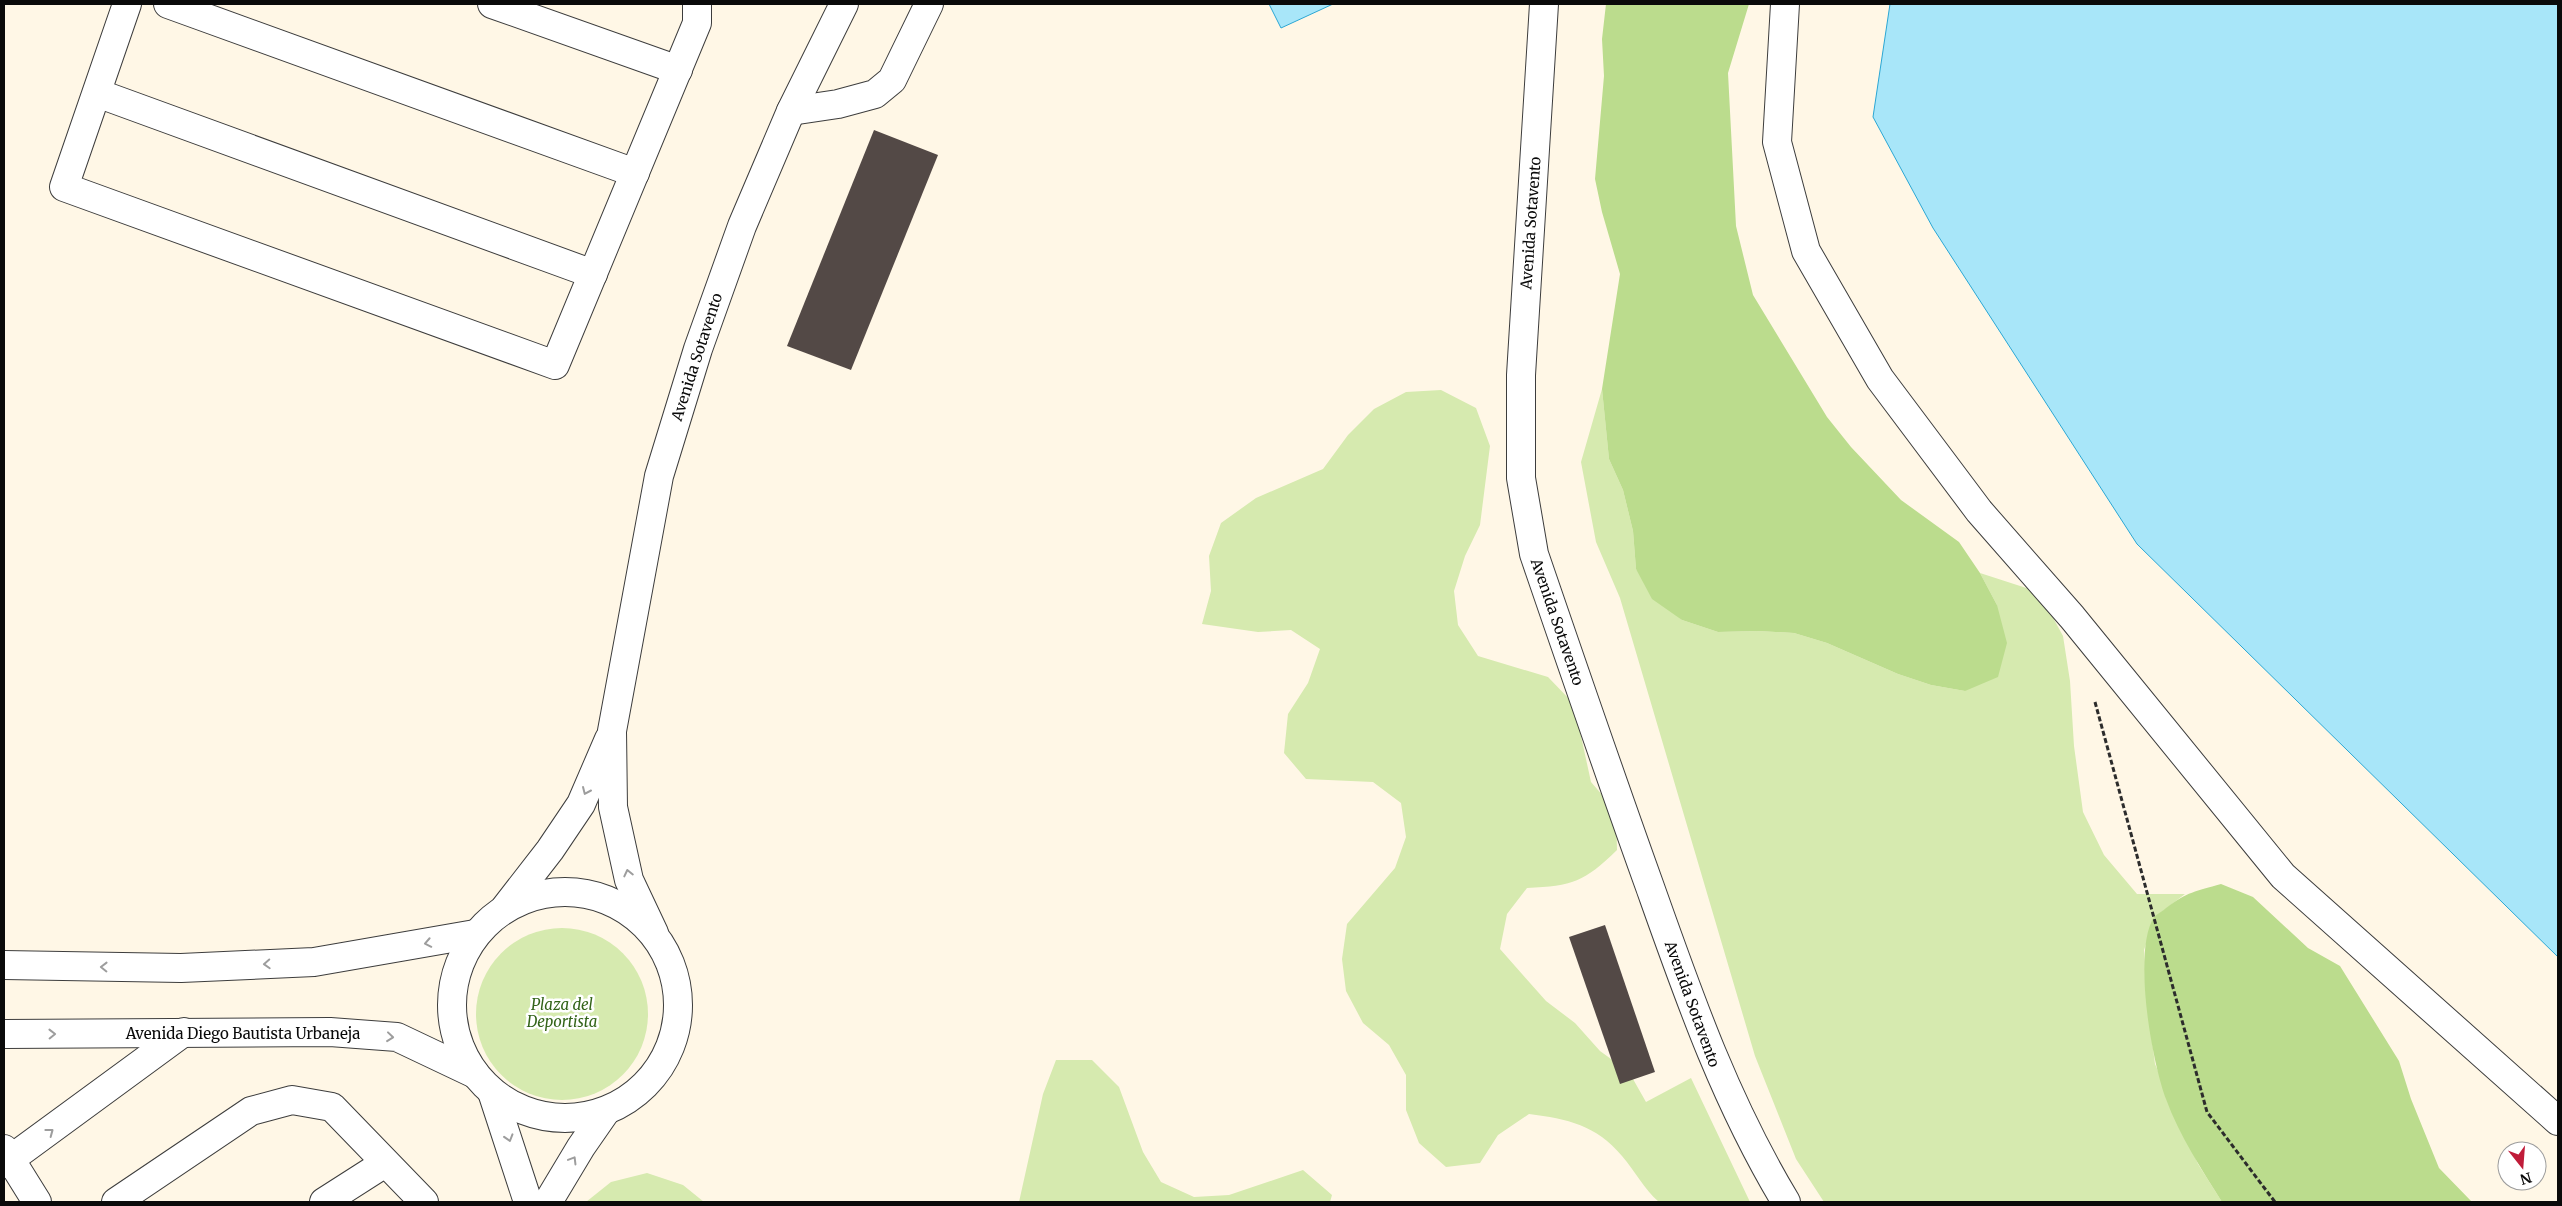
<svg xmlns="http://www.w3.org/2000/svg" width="2562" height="1206" font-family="Merriweather,serif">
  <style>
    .green { fill: #d6eaaf }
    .forest { fill: #bbdc8d }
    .water { fill: #a8e6f9; stroke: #2ba7d4 }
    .building { fill: #534946 }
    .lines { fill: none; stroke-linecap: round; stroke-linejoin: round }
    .minor-casing { stroke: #3d3d3d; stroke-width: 30 }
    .path { stroke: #2c2c2c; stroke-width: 3; stroke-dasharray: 5 2.5; stroke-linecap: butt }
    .minor { stroke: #fff; stroke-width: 28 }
    .oneway { stroke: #9d9d9d }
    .labels { text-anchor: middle; stroke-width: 5; stroke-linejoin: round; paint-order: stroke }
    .street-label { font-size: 15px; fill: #0a0a0a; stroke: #fff }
    .park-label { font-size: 15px; font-style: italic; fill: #326318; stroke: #fff }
  </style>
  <rect width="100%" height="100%" fill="#fff7e6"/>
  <g class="green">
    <path d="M 1602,389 L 1609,459 L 1623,490 L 1633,531 L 1636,569 L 1682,620 L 1718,632 L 1758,631 L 1794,633 L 1827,643 L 1898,674 L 1931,685 L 1965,691 L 1997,605 L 1980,573 L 2039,592 L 2063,636 L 2070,681 L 2074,746 L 2083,812 L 2104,855 L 2137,894 L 2185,894 L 2155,917 L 2144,950 L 2145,987 L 2155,1064 L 2198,1164 L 2222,1202 L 1824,1202 L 1796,1159 L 1755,1056 L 1620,598 L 1596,542 L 1581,462 Z"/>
    <path d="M 1441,390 L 1476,408 L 1490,446 L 1480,525 L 1465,556 L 1454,591 L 1458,625 L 1478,656 L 1548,677 L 1574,704 L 1591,782 L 1616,811 L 1617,850 C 1584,882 1573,886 1527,888 L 1507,914 L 1500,949 L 1546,1001 L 1575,1023 L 1600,1051 L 1629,1072 L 1646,1102 L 1691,1078 L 1750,1202 L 1659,1202 C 1644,1189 1635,1171 1622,1156 C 1596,1125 1568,1119 1529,1114 L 1498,1135 L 1480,1163 L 1446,1167 L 1419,1143 L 1406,1110 L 1406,1075 L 1389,1045 L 1363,1023 L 1346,991 L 1342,959 L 1347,924 L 1395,868 L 1406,837 L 1401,803 L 1373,782 L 1306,779 L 1284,753 L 1288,714 L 1308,683 L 1320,649 L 1291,630 L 1258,632 L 1202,624 L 1211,591 L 1209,556 L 1221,523 L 1256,498 L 1323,469 L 1348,435 L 1374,409 L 1406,392 Z"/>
    <circle cx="562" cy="1014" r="86"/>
    <path d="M 1056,1060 L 1092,1060 L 1119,1087 L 1143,1152 L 1161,1182 L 1194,1197 L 1229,1195 L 1303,1170 L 1332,1195 L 1330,1202 L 1019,1202 L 1043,1094 Z"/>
    <path d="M 647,1173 L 683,1185 L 704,1202 L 586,1202 L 611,1182 Z"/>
  </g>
  <g class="forest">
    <path d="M 1606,4 L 1749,4 L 1728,73 L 1736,226 L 1753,295 L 1827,417 L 1851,447 L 1901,500 L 1959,542 L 1980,573 L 1997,605 L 2007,643 L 1998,677 L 1965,691 L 1931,685 L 1898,674 L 1827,643 L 1794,633 L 1758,631 L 1718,632 L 1682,620 L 1652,599 L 1636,569 L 1633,531 L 1623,490 L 1609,459 L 1602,389 L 1620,274 L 1602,212 L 1595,179 L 1604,76 L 1602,39 Z"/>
    <path d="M 2221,884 L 2253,897 L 2308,948 L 2340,966 L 2399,1061 L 2411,1099 L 2439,1168 L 2472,1202 L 2222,1202 C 2202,1170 2179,1135 2166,1099 C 2152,1062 2132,952 2154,917 C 2157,914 2163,911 2166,908 C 2187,892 2196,891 2221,884 Z"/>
  </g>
  <g class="water">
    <path d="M 1269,4 L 1333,4 L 1281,28 Z"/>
    <path d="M 1890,4 L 2558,4 L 2558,957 L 2137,544 L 1933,228 L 1873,117 Z"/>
  </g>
  <g class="building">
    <path d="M 874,130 L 938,155 L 851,370 L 787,346 Z"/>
    <path d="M 1605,925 L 1655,1072 L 1620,1084 L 1569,937 Z"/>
  </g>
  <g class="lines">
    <g class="minor-casing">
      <g id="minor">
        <path d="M 127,4 L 64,187 L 555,365 L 697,23 L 697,4"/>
        <path d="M 168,4 L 635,173"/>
        <path d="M 492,4 L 678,70"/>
        <path d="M 1544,4 L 1521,375 L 1521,478 L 1534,554 C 1572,665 1610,776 1650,887 C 1689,997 1725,1101 1786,1202"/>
        <path d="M 1785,4 L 1777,142 L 1806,251 L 1880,379 L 1979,511 L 2072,617 L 2283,876 L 2558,1121"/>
        <path d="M 97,93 L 593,274"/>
        <path d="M 791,111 L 838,104 L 875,94 L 892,80 L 929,4"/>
        <circle cx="565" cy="1005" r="113"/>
        <path d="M 505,908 L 550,850 L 581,804 L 609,739"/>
        <path d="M 654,933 L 629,880 L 613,807 L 612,731 L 659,476 L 698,349 L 742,226 L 791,111 L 844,4"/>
        <path d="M 4,965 L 181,968 L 314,962 L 475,934"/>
        <path d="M 4,1034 L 330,1032 L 397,1037 L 475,1074"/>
        <path d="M 492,1092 L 528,1202"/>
        <path d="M 4,1149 L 37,1202"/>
        <path d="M 4,1164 L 184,1032"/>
        <path d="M 116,1202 L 251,1111 L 292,1100 L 332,1107 L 424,1202"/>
        <path d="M 324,1202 L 385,1163"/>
        <path d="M 548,1202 L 581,1147 L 606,1111"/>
      </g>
    </g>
    <path class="path" d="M 2095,702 L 2207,1112 L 2275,1202"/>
    <use href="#minor" class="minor"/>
  </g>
  <defs><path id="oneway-chevron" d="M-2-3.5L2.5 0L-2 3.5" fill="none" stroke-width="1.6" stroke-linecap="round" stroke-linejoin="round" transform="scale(1.25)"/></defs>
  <g class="oneway">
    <use href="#oneway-chevron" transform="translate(586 791) rotate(114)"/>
    <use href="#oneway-chevron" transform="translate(628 873) rotate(-103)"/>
    <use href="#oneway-chevron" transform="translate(428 943) rotate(169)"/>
    <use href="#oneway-chevron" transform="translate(267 964) rotate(177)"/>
    <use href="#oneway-chevron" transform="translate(104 967) rotate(-179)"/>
    <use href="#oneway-chevron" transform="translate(52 1034) rotate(-1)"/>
    <use href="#oneway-chevron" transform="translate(390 1037) rotate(6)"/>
    <use href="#oneway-chevron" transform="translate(50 1132) rotate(-37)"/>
    <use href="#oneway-chevron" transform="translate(509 1138) rotate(73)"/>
    <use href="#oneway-chevron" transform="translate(573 1160) rotate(-59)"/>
  </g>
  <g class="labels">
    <g class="street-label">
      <text transform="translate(1531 223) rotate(-86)" y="5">Avenida Sotavento</text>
      <text transform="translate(697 357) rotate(-72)" y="5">Avenida Sotavento</text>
      <text transform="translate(1557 622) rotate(71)" y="5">Avenida Sotavento</text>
      <text transform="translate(1692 1004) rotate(70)" y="5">Avenida Sotavento</text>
      <text x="243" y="1039">Avenida Diego Bautista Urbaneja</text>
    </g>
    <g class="park-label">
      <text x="562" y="1010">Plaza del<tspan x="562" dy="17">Deportista</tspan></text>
    </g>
  </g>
  <rect width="2562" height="1206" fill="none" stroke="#0a0a0a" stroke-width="10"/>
  <g transform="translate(2522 1166) rotate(163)"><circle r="24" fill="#ffffff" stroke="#9d9d9d"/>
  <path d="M0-4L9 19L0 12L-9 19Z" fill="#c01c39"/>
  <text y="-8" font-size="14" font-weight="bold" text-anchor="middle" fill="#0a0a0a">N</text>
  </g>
</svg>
